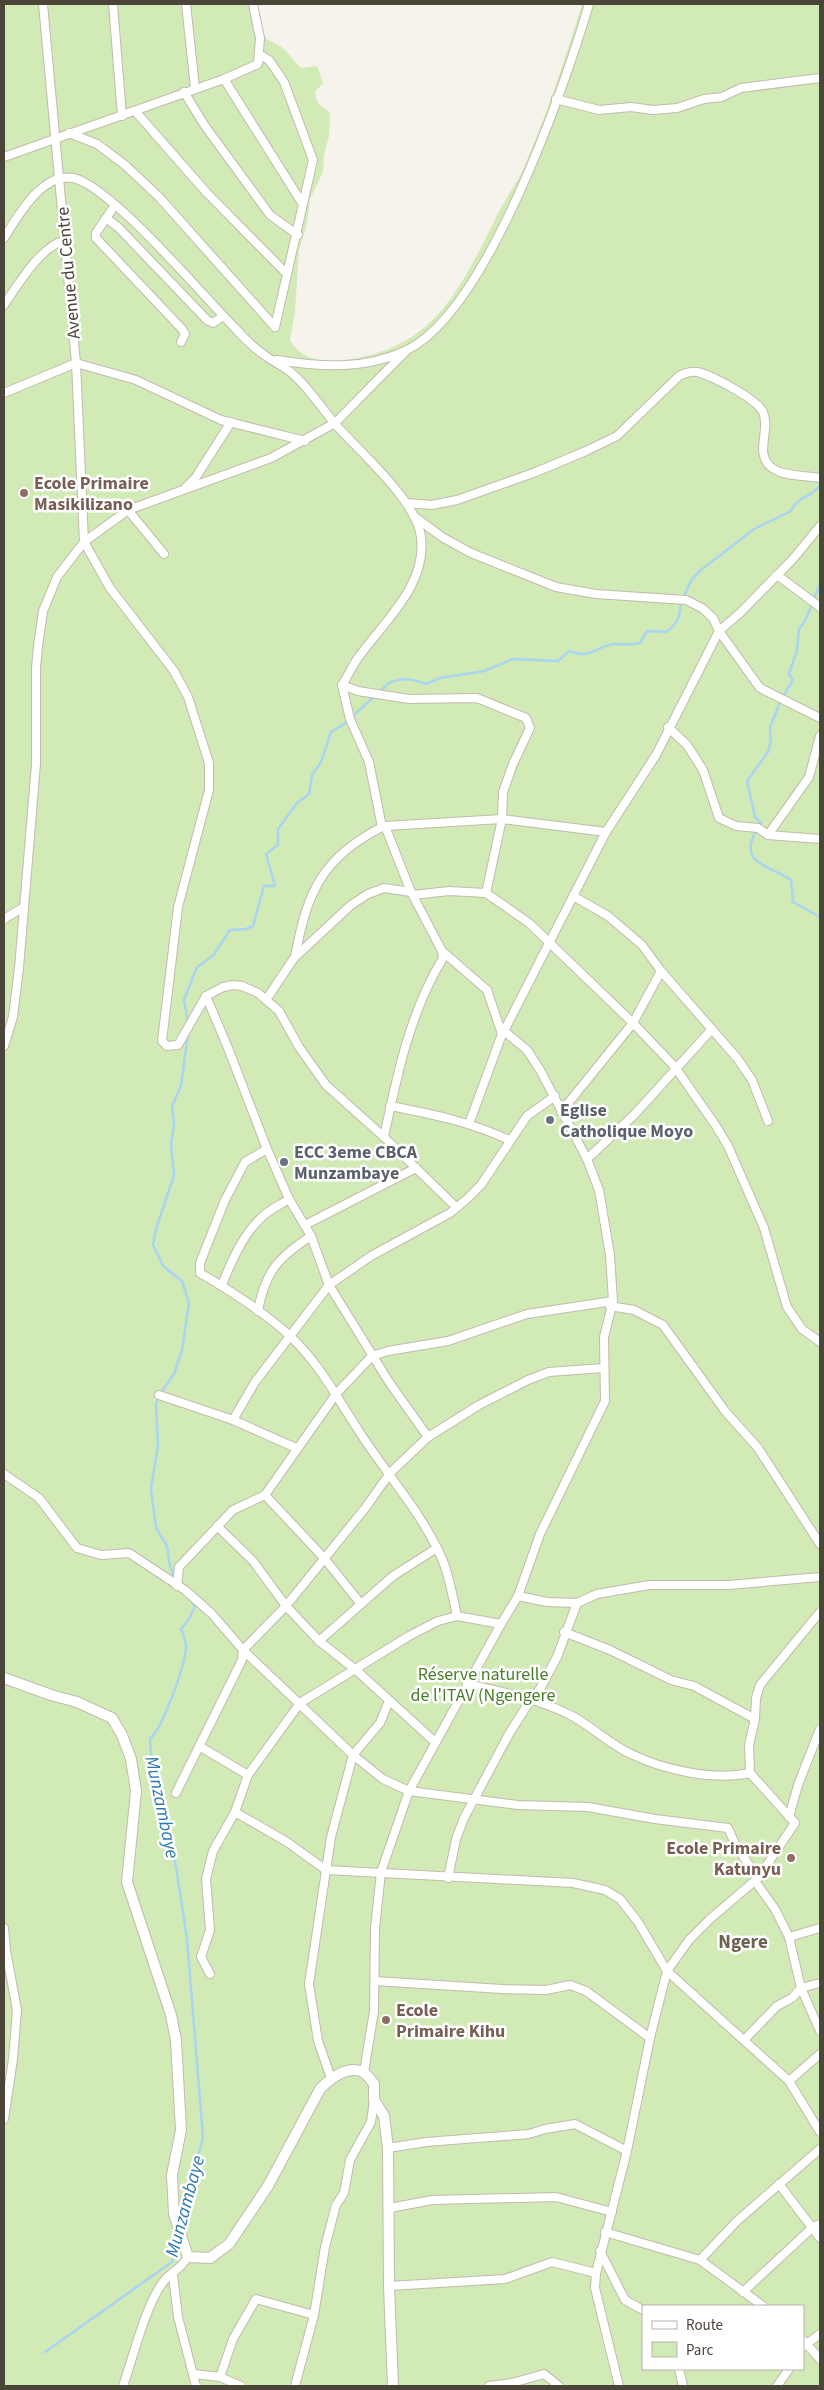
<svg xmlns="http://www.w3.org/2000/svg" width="824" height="2390" font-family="'Source Sans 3',sans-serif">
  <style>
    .green { fill: #d2eab5; fill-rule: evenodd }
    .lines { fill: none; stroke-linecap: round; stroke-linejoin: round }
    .stream { stroke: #a9d4f2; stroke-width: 2.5 }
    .minor-casing { stroke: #c2bbae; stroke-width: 10 }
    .tertiary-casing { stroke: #c2bbae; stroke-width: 12 }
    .minor { stroke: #fff; stroke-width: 8 }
    .tertiary { stroke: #fff; stroke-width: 10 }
    .education-dot { fill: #8d6e63; stroke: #fff; stroke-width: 2 }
    .worship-dot { fill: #6b7280; stroke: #fff; stroke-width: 2 }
    .labels { text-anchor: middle; stroke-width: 5; stroke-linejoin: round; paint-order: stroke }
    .street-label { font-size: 18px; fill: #4b4439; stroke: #fff }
    .education-label { font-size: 18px; font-weight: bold; fill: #785e54; stroke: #fff; text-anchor: start }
    .worship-label { font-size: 18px; font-weight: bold; fill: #5b616d; stroke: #fff; text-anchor: start }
    .park-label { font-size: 18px; fill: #4a7f2a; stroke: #fff }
    .water-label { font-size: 19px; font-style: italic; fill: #2e7ab2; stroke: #fff }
    .neighbourhood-label { font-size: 19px; font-weight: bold; fill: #6e6250; stroke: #fff }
  </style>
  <rect width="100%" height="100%" fill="#f6f3ec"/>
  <path class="green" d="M 4,4 L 256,4 L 263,34 L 267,39 L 283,48 L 301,68 L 317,66 L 323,83 L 315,92 C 317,109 323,103 330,114 L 329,136 L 324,155 L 323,172 L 310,199 L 307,223 L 299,250 L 295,312 L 290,340 C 300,360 326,363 346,360 C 374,356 403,346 425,327 C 456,301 480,250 498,213 C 506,198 517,183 524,167 C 547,114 565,59 582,4 L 820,4 L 820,2386 L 4,2386 ZM 643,2306 L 803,2306 L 803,2369 L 643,2369 Z"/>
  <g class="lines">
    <g class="stream">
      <path d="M 820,585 C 813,597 808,621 799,629 L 797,650 L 789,674 L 793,680 L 781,700 L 770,727 L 771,740 L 768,752 L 747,781 L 755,817 L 761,823 C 734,862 764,863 791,880 L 793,902 L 820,917"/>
      <path d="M 683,598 L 692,579 L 701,570 L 754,529 L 791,511 C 798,495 812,498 820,485"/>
      <path d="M 188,1021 L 184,1000 L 197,967 L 213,956 L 230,930 L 246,929 L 253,926 L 264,886 L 275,886 L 266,854 L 278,845 L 278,829 L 297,803 L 309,794 L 312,775 L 321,762 L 331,732 L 344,724 L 389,683 C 403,677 413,679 426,684 L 440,678 L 484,671 L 513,659 L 558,661 L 569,651 C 591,660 595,646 615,644 C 624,644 631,645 640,643 L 647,631 L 666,632 C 677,624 682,615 680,601"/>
      <path d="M 175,1580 L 170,1566 L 167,1546 L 156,1528 L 151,1489 L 158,1445 L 156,1405 L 159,1395 L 174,1374 L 182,1350 L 189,1303 L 182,1281 L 163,1266 L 153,1245 L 156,1229 L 174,1175 L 171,1144 L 174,1124 L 172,1106 L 181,1086 L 188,1034"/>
      <path d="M 181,2223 L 203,2137 L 187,1939 L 176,1867 L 161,1803 L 152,1773 L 150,1739 C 163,1727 187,1662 186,1644 C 185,1639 183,1634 181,1629 L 189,1619 L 195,1606 L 189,1598"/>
      <path d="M 45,2352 L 172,2262 L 178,2238"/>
    </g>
    <g class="minor-casing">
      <g id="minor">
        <path d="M 43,4 L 76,363 L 84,542 L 110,588 L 174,671 L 188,697 L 209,763 L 209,790 L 178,907 L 162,1041 L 167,1046 L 178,1045 L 206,996 L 223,987 L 233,985 L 242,986 L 258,993 L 279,1011 L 299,1047 L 326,1085 L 384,1137 L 456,1207"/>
        <path d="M 113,4 L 122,116"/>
        <path d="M 186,4 L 195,88"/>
        <path d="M 260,55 L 269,60 L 284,82 L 313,160 L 275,327"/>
        <path d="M 224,79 L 302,203"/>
        <path d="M 184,92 L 205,126 L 270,215 L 298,235"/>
        <path d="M 556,99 L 599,110 L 631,107 L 653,110 L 677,108 L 704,99 L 722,97 L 741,88 L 820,78"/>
        <path d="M 135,111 L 206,192 L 286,273"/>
        <path d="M 69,133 L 97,144 L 125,165 L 159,197 L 275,327"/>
        <path d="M 4,157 L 224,79 L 258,64 L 260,38 L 253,4"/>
        <path d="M 115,205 L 96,233 L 96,238 L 182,329 L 185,334 L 181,342"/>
        <path d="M 106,218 L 118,227 L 207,320 L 213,323 L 223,316"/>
        <path d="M 4,238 C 18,216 42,172 73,178 C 110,185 204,297 235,328 C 243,337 253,347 263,354 C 273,362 286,367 295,376 C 310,390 322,408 335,424 C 360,452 417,501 421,537 C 427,586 384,621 358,658 C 352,666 348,676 342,685 L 350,719 L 369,762 L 382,827 L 385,826 L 411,892 L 442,951 L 487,990 L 502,1034 L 504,1031 L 527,1050 L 540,1070 L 587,1159 L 599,1190 L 610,1255 L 613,1301 L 604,1337 L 605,1401 L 540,1534 L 518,1596 L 501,1624 L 409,1791 L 381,1872 L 375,1928 L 374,2011 L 364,2072"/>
        <path d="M 4,305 C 19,283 40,247 65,240"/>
        <path d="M 277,360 C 321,367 365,370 407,350 C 487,311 564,89 589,4"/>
        <path d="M 4,393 L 76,363 L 136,380 L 221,420 L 305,441"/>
        <path d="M 186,487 L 196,477 L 231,422"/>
        <path d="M 406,503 L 432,505 L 457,500 L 536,472 L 586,451 L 617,436 L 679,376 C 685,373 690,371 697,372 C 711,375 757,399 763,412 C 771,430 754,453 771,467 C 783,477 806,475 820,478"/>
        <path d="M 128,510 L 164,554"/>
        <path d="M 415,517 L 442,537 L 471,553 L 556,587 L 596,594 L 686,600 L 702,608 L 713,618 L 719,631 L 760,688 L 820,718"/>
        <path d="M 777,575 L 820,607"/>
        <path d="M 342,685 L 358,691 L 409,699 L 477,698 L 526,718 L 530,728 L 513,764 L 503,792 L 502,819 L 486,893"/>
        <path d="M 668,727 L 687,745 L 703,770 L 719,818 L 736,826 L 758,828 L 768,835 L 820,839"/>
        <path d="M 385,826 L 502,819 L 606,832"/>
        <path d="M 768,835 L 809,777 L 820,736"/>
        <path d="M 413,895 L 449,891 L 486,893 L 529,923 L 633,1023 L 675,1067 L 716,1126 L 728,1146 L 764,1228 L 787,1307 L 802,1329 L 820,1342"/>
        <path d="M 573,896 L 608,916 L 642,945 L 661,971 L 737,1058 L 752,1080 L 768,1121"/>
        <path d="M 4,919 L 24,907"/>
        <path d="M 295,957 C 307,893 321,858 382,827"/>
        <path d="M 206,996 L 228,1048 L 267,1149 L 289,1199 L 311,1236 L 329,1285 L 389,1382 L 428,1437"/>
        <path d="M 266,1000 L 294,958 L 351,905 L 368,894 L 384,888 L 411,892"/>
        <path d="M 504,1031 L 606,832 L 656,755 L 719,631 L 740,613 L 793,559 L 820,526"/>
        <path d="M 4,1046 L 13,1017 L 19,968 L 36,764 L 36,668 L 38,646 L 43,611 L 57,577 L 84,542 L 128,510 L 271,458 L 335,423 L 407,350"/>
        <path d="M 390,1106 C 432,1114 471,1122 509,1140"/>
        <path d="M 561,1112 L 633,1023 L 661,971"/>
        <path d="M 469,1124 L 502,1034"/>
        <path d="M 384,1137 C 397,1075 410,1012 443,958 L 442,951"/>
        <path d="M 267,1149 L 245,1162 L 225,1200 L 200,1263 L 200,1273 C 231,1291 264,1312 290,1336 C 318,1362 336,1396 357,1428 C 385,1473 422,1512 443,1561 C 450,1579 453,1598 457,1616"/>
        <path d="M 587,1159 L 634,1115 L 712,1029"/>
        <path d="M 305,1225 L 416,1168"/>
        <path d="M 222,1285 C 231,1262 243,1234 262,1217 C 269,1210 280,1205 289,1199"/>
        <path d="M 610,1306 L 634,1310 L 663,1325 L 725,1411 L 758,1448 L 820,1544"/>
        <path d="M 258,1311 C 265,1271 279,1257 311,1236"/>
        <path d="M 159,1395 L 233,1420 L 296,1448"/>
        <path d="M 233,1420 L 255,1382 L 329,1285 L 371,1256 L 450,1213 L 467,1199 L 481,1185 L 527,1116 L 555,1096"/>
        <path d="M 4,1474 L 39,1498 L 77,1548 L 101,1555 L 129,1553 L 185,1590 L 212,1614 L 243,1650 L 353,1755 L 383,1779 L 409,1791 L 518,1805 L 588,1807 L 655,1819 L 728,1828 L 736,1846 L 758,1878"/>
        <path d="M 265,1495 L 324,1558 L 361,1604"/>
        <path d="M 217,1526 L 253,1561 L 286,1606 L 319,1641 L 356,1670 L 435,1742"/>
        <path d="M 177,1586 L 179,1567 L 233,1510 L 265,1495 L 336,1394 L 372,1356 L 388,1351 L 448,1341 L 527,1314 L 613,1301"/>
        <path d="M 518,1596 L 547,1602 L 577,1603 L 597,1594 L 649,1585 L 729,1585 L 820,1577"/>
        <path d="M 564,1632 L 610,1650 L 671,1680 L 694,1686 L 755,1719"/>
        <path d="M 319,1641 L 393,1576 L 437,1548"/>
        <path d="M 467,1684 C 501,1692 535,1698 566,1713 C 589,1723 608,1744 631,1754 C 664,1770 714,1781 750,1773"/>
        <path d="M 199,1746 L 248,1775"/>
        <path d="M 176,1793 L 242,1660 L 243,1650 L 286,1606 L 366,1507 L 390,1473 L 428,1437 L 479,1405 L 528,1380 L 549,1372 L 603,1368"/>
        <path d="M 235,1812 L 287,1842 L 326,1870 L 573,1883 L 605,1890 L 620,1899 L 638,1922 L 667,1971 L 789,2081 L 820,2132"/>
        <path d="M 789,1817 L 798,1785 L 820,1729"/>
        <path d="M 448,1878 L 456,1839 L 464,1818 L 509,1734 L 531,1699 L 540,1689 L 557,1657 L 577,1603"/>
        <path d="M 755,1881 L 775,1909 L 789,1937 L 801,1988 L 820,2031"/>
        <path d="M 4,1928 L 6,1951 L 17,2010 L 13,2059 L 4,2119"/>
        <path d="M 789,1937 L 820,1928"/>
        <path d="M 210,1974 L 201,1957 L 210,1930 L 206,1879 L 213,1851 L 235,1812 L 248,1775 L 300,1703 L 409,1636 L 438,1621 L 457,1616 L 501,1624"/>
        <path d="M 375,1981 L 502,1989 L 546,1990 L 570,1985 L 586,1991 L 650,2038"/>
        <path d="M 744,2040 L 777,2006 L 792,1998 L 801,1988 L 820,1983"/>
        <path d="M 331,2078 L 318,2041 L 309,1984 L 331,1837 L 353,1755 L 380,1723 L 389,1701"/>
        <path d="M 789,2081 L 820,2054"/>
        <path d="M 388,2148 L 426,2142 L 529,2134 L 545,2129 L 575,2124 L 627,2151"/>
        <path d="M 779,2184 L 820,2238"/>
        <path d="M 390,2208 L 432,2200 L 556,2197 L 612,2212"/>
        <path d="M 605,2232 L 700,2260 L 763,2306"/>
        <path d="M 600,2251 L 625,2300 L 643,2310"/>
        <path d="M 700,2260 L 737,2221 L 820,2149"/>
        <path d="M 173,2275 L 178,2317 L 196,2386"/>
        <path d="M 389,2286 L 505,2279 L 552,2262 L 596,2273"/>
        <path d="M 743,2292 L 813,2227 L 820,2224"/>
        <path d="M 803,2340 L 820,2359"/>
        <path d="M 804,2346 L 820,2334"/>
        <path d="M 679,2369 L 683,2386"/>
        <path d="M 194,2374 L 220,2377 L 241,2386"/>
        <path d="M 220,2377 L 233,2339 L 256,2299 L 314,2315"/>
        <path d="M 123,2386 C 133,2358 146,2303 164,2281 C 171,2272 180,2270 188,2257"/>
        <path d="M 295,2386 L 314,2315 L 325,2247 L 336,2205 L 344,2193 L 350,2160 L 371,2122 L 374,2100"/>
        <path d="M 489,2386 L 512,2383 L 544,2374 L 559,2386"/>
        <path d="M 619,2386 L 595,2288 L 596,2273 L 627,2151 L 650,2038 L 667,1971 L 689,1940 L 710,1919 L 758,1878 L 795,1823 L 750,1773 L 749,1745 L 755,1719 L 756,1698 L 760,1685 L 820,1612"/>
        <path d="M 777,2386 L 789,2369"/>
      </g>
    </g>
    <g class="tertiary-casing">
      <path id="tertiary" d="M 4,1678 L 51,1695 L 77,1702 L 112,1718 L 122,1735 L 131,1759 L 136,1791 L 127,1882 L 171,2015 L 176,2040 L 181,2130 L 172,2175 L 174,2214 L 188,2257 L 210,2258 L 229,2244 L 268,2186 L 320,2089 C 330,2079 347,2065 363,2072 C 367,2074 371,2080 374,2084 L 374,2100 L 384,2116 L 388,2148 L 389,2286 L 393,2386"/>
    </g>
    <use href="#minor" class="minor"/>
    <use href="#tertiary" class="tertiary"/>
  </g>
  <g class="education-dot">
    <circle cx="24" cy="493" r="5"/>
    <circle cx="791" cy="1858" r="5"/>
    <circle cx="386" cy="2020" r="5"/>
  </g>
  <g class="worship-dot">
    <circle cx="550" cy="1120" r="5"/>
    <circle cx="284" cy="1162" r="5"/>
  </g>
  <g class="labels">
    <g class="street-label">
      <text transform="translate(68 273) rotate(-95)" y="6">Avenue du Centre</text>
    </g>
    <g class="education-label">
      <text x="34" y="489">Ecole Primaire<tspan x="34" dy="21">Masikilizano</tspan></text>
      <text x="781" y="1854" text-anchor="end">Ecole Primaire<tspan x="781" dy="21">Katunyu</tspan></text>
      <text x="396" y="2016">Ecole<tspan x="396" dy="21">Primaire Kihu</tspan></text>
    </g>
    <g class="worship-label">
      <text x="560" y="1116">Eglise<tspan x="560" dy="21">Catholique Moyo</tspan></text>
      <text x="294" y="1158">ECC 3eme CBCA<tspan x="294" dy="21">Munzambaye</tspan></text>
    </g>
    <g class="park-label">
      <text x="483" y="1680">Réserve naturelle<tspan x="483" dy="21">de l'ITAV (Ngengere</tspan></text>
    </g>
    <g class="water-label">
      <text transform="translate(163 1807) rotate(78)" y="7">Munzambaye</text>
      <text transform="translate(184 2206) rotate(-75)" y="7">Munzambaye</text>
    </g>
    <g class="neighbourhood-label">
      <text x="743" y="1948">Ngere</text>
    </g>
  </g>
  <rect width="824" height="2390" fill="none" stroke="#4b4439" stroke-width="10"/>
  <rect x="642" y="2305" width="162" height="65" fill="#ffffff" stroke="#b7b4b0"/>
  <rect x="652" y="2321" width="25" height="8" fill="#ffffff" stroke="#b7b4b0"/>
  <text x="686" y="2330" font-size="15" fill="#4b4439">Route</text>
  <rect x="652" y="2342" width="25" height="15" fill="#d2eab5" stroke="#b7b4b0"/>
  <text x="686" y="2355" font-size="15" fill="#4b4439">Parc</text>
</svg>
